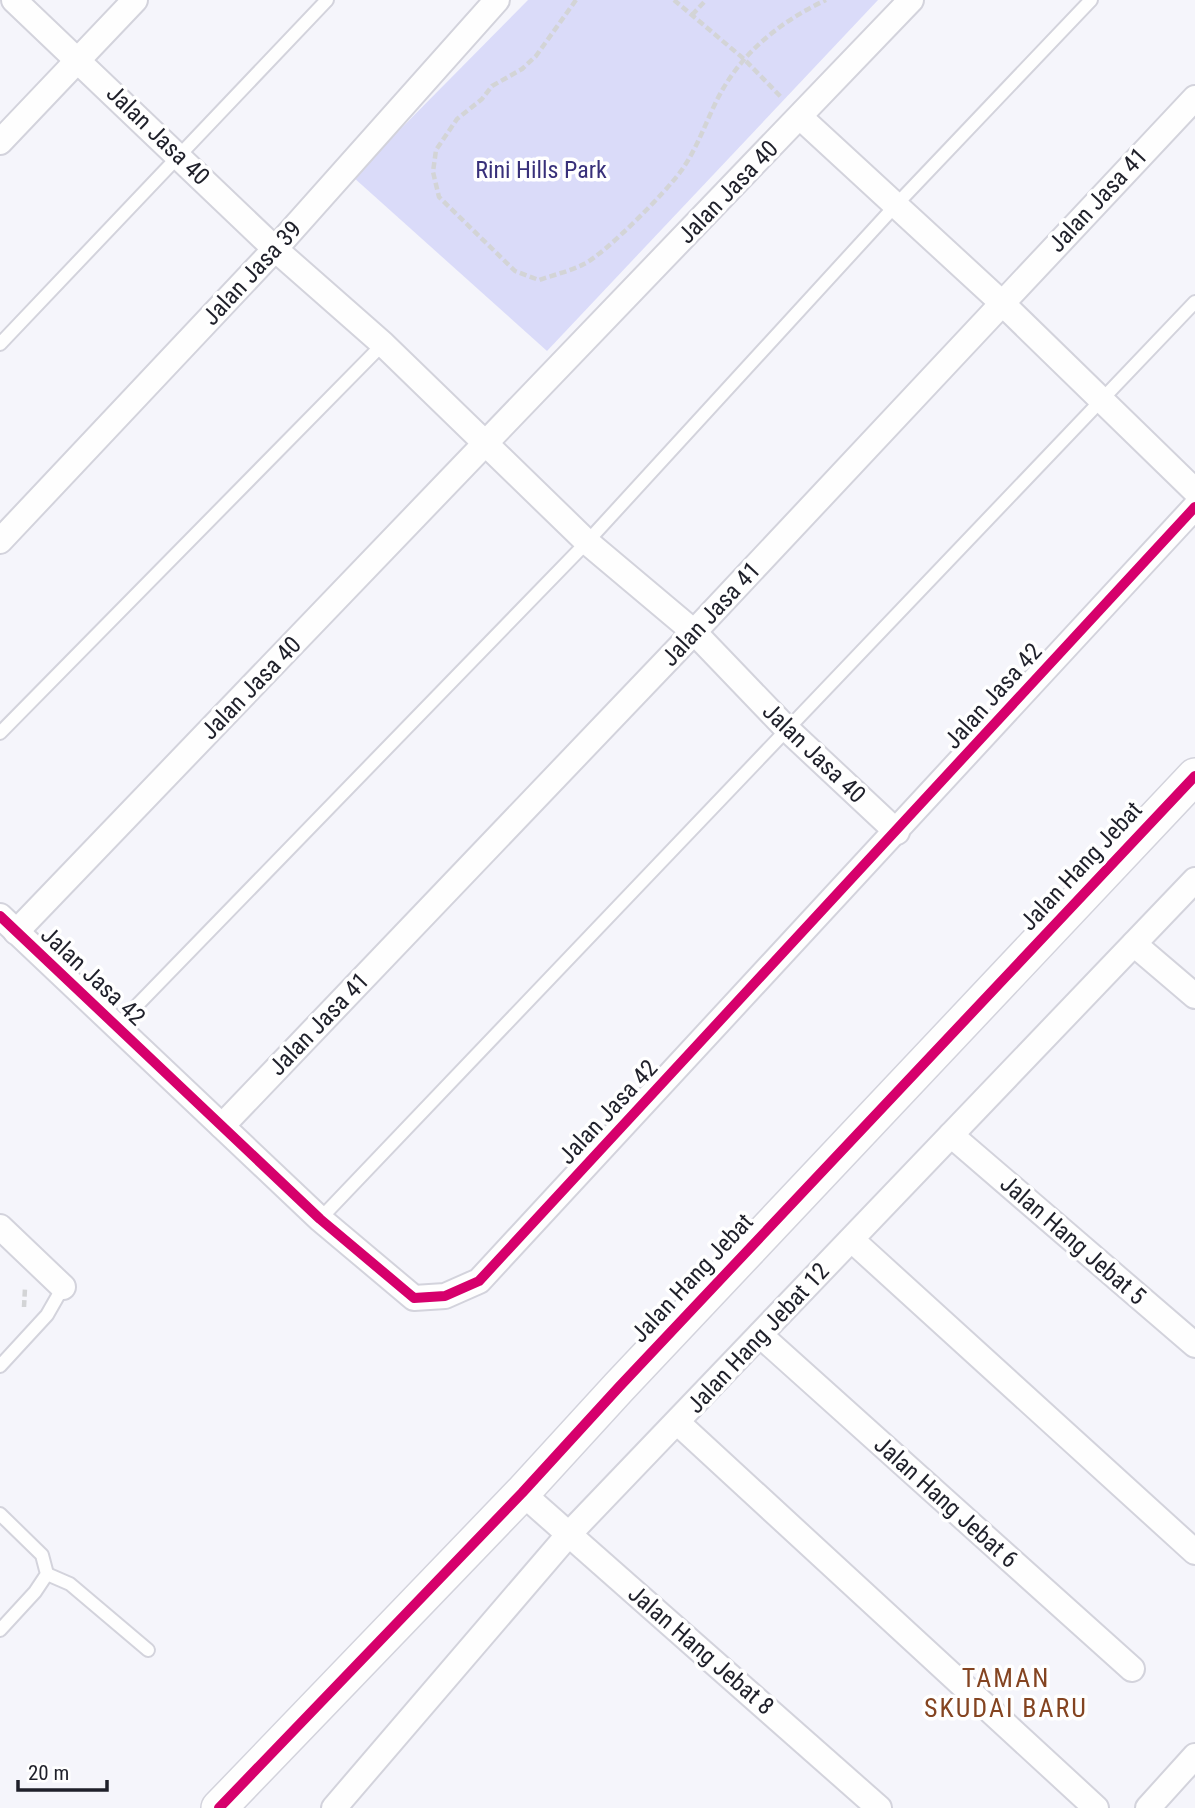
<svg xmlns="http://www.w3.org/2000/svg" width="1195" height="1808" font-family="'Roboto Condensed',sans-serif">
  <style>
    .green { fill: #dadbf9 }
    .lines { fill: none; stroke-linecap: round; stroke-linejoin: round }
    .lane-casing { stroke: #d3d3dc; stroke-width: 16 }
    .street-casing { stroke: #d3d3dc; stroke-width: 28 }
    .secondary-casing { stroke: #d3d3dc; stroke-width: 38 }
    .path { stroke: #d3d4d6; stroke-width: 4.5; stroke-dasharray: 7 3.5; stroke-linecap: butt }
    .lane { stroke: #fefefe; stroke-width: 12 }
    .street { stroke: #fefefe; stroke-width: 24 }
    .secondary { stroke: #fefefe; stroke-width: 35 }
    .cycleway-casing { stroke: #fff; stroke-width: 15 }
    .cycleway { stroke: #d6006c; stroke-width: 10 }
    .labels { text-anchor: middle; stroke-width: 7; stroke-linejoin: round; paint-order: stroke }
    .street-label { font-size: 24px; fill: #1f202a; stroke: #fff }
    .park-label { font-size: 24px; fill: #38307a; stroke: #fff }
    .neighbourhood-label { font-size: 26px; letter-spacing: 2px; fill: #844421; stroke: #fff }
  </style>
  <rect width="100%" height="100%" fill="#f5f5fb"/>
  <path class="green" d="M 528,0 L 878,0 L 547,351 L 353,177 Z"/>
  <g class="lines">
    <g class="lane-casing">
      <g id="lane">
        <path d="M 0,344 L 327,0"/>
        <path d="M 0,733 L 383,344"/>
        <path d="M 116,1027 L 587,542 L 895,206 L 1091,0"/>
        <path d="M 320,1219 L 1195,302"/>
        <path d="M 0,1366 L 47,1315 L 63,1287"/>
        <path d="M 0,1514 L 42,1555 L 47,1574 L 35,1592 L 0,1630"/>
        <path d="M 47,1574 L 70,1584 L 148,1650"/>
      </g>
    </g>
    <g class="street-casing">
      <g id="street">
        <path d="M 14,0 L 275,249 L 383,344 L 587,542 L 694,632 L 788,730 L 897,832"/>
        <path d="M 800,117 L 1002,303 L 1195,491"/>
        <path d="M 0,142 L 135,0"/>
        <path d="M 0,541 L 275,249 L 497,0"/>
        <path d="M 0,916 L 320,1219 L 414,1298 L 445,1296 L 479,1281 L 1195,507"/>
        <path d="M 16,932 L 911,0"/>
        <path d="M 1134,944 L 1195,996"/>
        <path d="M 222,1126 L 694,632 L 1195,98"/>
        <path d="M 951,1135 L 1195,1345"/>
        <path d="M 0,1227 L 63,1287"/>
        <path d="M 852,1240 L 1195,1552"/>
        <path d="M 760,1335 L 1132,1669"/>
        <path d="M 678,1423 L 1096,1808"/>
        <path d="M 522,1493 L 879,1808"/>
        <path d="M 334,1808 L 569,1534 L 1195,880"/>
        <path d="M 1148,1808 L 1195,1756"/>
      </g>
    </g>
    <g class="secondary-casing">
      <path id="secondary" d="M 219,1808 L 522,1493 L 619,1387 L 1195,776"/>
    </g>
    <g class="path">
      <path d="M 576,0 L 536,56 L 522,69 L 492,86 L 482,99 L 457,119 L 436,150 L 433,172 L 439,197 L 515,271 L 539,280 C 553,275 571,271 584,264 C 606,253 666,192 681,171 C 696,150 704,127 715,104 C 738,55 779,22 826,0"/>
      <path d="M 674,0 L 744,59 L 782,98"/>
      <path d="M 692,15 L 706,0"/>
      <path d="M 24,1307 L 25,1288"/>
    </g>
    <use href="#lane" class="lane"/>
    <use href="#street" class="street"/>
    <use href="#secondary" class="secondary"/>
    <g class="cycleway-casing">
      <g id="cycleway">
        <path d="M 0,916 L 320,1219 L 414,1298 L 445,1296 L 479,1281 L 1195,507"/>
        <path d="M 219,1808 L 522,1493 L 619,1387 L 1195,776"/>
      </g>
    </g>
    <use href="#cycleway" class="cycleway"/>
  </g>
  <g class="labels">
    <g class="street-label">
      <text transform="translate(158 135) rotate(44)" y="8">Jalan Jasa 40</text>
      <text transform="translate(728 192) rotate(-46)" y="8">Jalan Jasa 40</text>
      <text transform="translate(1098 200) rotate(-47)" y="8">Jalan Jasa 41</text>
      <text transform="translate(252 273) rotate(-47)" y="8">Jalan Jasa 39</text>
      <text transform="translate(711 614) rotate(-47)" y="8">Jalan Jasa 41</text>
      <text transform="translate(251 688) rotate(-46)" y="8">Jalan Jasa 40</text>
      <text transform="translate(993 696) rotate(-48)" y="8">Jalan Jasa 42</text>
      <text transform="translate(814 753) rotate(44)" y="8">Jalan Jasa 40</text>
      <text transform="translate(1081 866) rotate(-47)" y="8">Jalan Hang Jebat</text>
      <text transform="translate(93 976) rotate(43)" y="8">Jalan Jasa 42</text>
      <text transform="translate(319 1024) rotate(-46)" y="8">Jalan Jasa 41</text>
      <text transform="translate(608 1112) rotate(-47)" y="8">Jalan Jasa 42</text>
      <text transform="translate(1073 1240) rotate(41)" y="8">Jalan Hang Jebat 5</text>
      <text transform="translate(692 1278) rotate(-47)" y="8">Jalan Hang Jebat</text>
      <text transform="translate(758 1338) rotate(-47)" y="8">Jalan Hang Jebat 12</text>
      <text transform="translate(946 1502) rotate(42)" y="8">Jalan Hang Jebat 6</text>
      <text transform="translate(701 1650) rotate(41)" y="8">Jalan Hang Jebat 8</text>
    </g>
    <g class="park-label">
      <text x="541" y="178">Rini Hills Park</text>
    </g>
    <g class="neighbourhood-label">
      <text x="1006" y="1687">TAMAN<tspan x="1006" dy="30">SKUDAI BARU</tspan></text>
    </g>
  </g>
  <path d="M18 1780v10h89v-10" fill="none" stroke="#1f202a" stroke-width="3.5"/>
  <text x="28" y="1780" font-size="21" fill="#1f202a" stroke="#ffffff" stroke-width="5" paint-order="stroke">20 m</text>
</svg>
